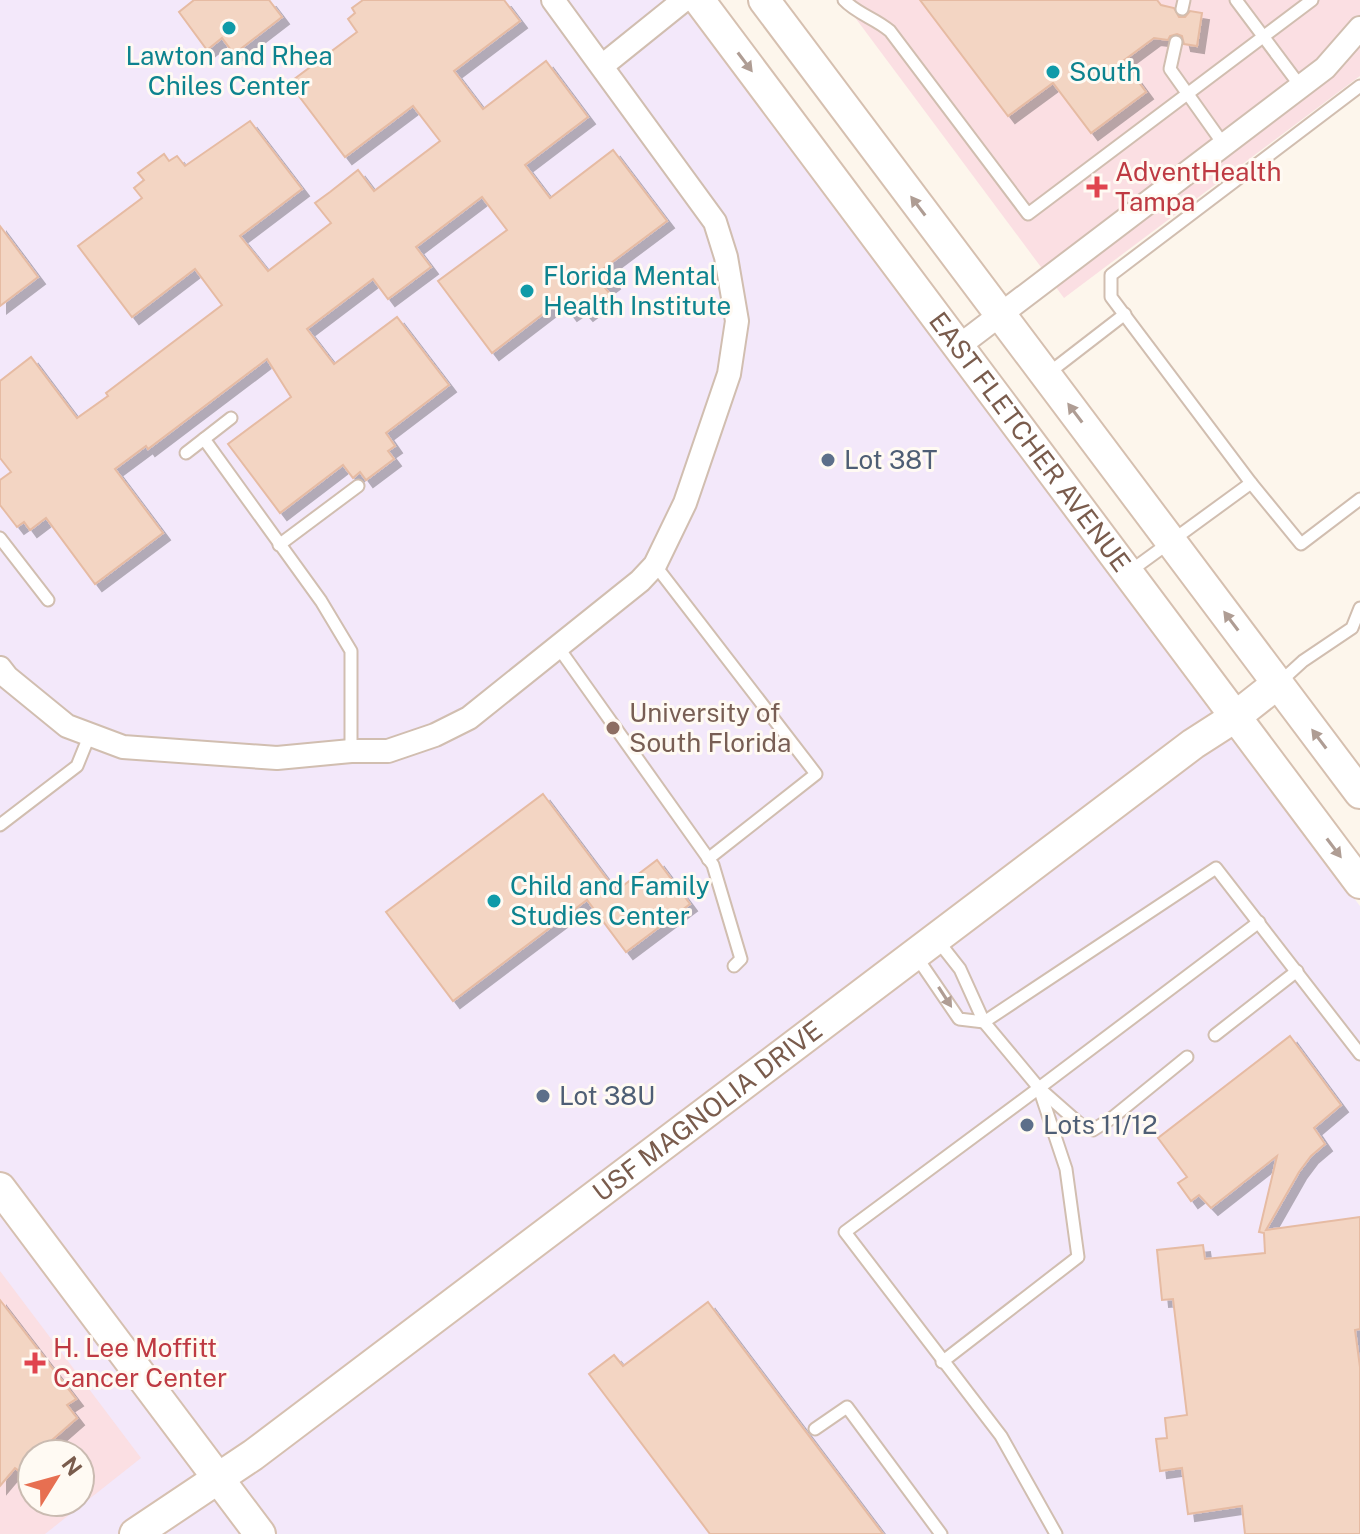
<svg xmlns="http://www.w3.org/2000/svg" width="1360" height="1534" font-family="'Public Sans',sans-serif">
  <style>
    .education { fill: #f3e8fa; fill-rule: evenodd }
    .medical { fill: #fbdfe3; fill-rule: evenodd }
    .building { fill: #f3d5c3; stroke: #e6bba3; stroke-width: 2; filter: url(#shadow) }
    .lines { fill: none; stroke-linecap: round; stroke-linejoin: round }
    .lane-casing { stroke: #d1beb0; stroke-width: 15 }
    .street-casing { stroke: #d1beb0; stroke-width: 26 }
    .secondary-casing { stroke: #d6c0b0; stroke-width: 34 }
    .lane { stroke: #fff; stroke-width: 11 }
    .street { stroke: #fff; stroke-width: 22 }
    .secondary { stroke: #fff; stroke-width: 30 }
    .oneway { fill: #af9d94 }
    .culture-dot { fill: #0f9aa8; stroke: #fffaf3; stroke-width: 3 }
    .health-dot { fill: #e0444e; stroke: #fffaf3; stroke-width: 3 }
    .service-dot { fill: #5c6f8a; stroke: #fffaf3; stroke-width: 3 }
    .education-dot { fill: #8d6e63; stroke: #fffaf3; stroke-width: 3 }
    .labels { text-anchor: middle; stroke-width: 6; stroke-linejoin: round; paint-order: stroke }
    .culture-label { font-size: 26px; fill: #0d838f; stroke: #fffaf3; text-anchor: start }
    .health-label { font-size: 26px; fill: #be3a42; stroke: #fffaf3; text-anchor: start }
    .street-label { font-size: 26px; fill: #7a5c4d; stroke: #fffaf3 }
    .service-label { font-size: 26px; fill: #4e5e75; stroke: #fffaf3; text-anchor: start }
    .education-label { font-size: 26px; fill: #785e54; stroke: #fffaf3; text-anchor: start }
  </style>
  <defs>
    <filter id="shadow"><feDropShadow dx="7" dy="7" stdDeviation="0" flood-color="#0004"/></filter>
  </defs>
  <rect width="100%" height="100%" fill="#fdf6ec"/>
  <path class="education" d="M 0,0 L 679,0 L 1360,906 L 1360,1534 L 0,1534 ZM 32,1454 L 80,1454 L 80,1502 L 32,1502 Z"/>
  <g class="medical">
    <path d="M 842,0 L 1360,0 L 1360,76 L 1064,298 Z"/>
    <path d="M 0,1271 L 141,1458 L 45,1534 L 0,1534 ZM 32,1454 L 80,1454 L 80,1502 L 32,1502 Z"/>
  </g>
  <g class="building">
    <path d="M 194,0 L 269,0 L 282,17 L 234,54 L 222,38 L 207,50 L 179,12 Z"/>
    <path d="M 363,0 L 504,0 L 520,21 L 454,71 L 483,109 L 546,61 L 588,117 L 525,165 L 550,198 L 613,150 L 667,221 L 603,269 L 613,282 L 605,288 L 611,295 L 586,314 L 580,307 L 570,314 L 560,301 L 492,353 L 438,281 L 507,230 L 482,197 L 416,247 L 431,267 L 388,299 L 373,279 L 307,329 L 334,364 L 397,317 L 449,385 L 386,433 L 395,446 L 388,451 L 394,459 L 366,480 L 360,472 L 353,478 L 343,465 L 280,513 L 228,444 L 291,397 L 267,359 L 148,449 L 146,446 L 115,469 L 163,533 L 95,584 L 46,518 L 30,530 L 24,522 L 17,527 L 0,505 L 0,480 L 11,472 L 0,458 L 0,381 L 31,357 L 77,418 L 108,396 L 106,393 L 222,305 L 195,269 L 132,317 L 78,246 L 142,198 L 134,188 L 144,180 L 138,173 L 164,154 L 169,161 L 177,156 L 185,166 L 250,121 L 302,189 L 240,236 L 268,271 L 331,223 L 315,203 L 330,192 L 358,170 L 374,191 L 440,141 L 413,106 L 345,157 L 289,83 L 357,32 L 348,19 L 355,13 L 352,8 Z"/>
    <path d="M 920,0 L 1157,0 L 1161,5 L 1174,8 L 1179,17 L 1185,17 L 1190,11 L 1202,13 L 1197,46 L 1184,44 L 1182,36 L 1177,34 L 1170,36 L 1168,40 L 1154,38 L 1123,61 L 1146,92 L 1091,133 L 1053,83 L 1008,116 Z"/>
    <path d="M 0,226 L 38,277 L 0,306 Z"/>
    <path d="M 543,794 L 616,891 L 657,860 L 690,904 L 626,952 L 587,900 L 453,1001 L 386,912 Z"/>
    <path d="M 1290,1036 L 1341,1105 L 1314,1128 L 1325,1144 L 1311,1156 L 1299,1172 L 1266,1230 L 1360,1217 L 1360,1329 L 1355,1330 L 1360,1367 L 1360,1534 L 1245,1534 L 1242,1506 L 1188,1514 L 1182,1468 L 1160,1471 L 1156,1439 L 1167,1438 L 1165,1418 L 1187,1415 L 1173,1299 L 1162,1300 L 1157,1250 L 1203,1245 L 1205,1259 L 1265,1253 L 1264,1233 L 1259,1232 L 1277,1156 L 1211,1208 L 1199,1195 L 1191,1201 L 1178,1183 L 1187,1177 L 1158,1138 Z"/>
    <path d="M 0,1300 L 76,1399 L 67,1405 L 77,1418 L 44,1447 L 46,1454 L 32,1454 L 32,1480 L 15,1468 L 0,1486 Z"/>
    <path d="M 708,1302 L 883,1534 L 710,1534 L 589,1374 L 614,1355 L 623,1366 Z"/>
  </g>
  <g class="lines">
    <g class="lane-casing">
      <g id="lane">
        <path d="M 844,0 C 857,14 875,18 890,31 L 1028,214 L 1312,0"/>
        <path d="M 1236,0 L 1301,87"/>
        <path d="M 1182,9 L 1184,0"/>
        <path d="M 1176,42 L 1170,69 L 1224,145"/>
        <path d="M 1360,86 L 1111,275 L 1111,297 L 1251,483 L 1301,544 L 1360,499"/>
        <path d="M 1046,375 L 1125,314"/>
        <path d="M 231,418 L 204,439 L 321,601 L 351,651 L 351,751"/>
        <path d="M 186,453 L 204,439"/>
        <path d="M 0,538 L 48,600"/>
        <path d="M 279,545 L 358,486"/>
        <path d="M 655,565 L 816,774 L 708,859"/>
        <path d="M 1129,572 L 1251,483"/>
        <path d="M 558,647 L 713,865 L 741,959 L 734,966"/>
        <path d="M 1280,682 L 1303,661 L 1352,628 L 1360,608"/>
        <path d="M 0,825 L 77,766 L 90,734"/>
        <path d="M 938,941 L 960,969 L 984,1022 L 1039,1088 L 845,1232 L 1001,1436 L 1056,1534"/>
        <path d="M 916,956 L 959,1019 L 984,1022 L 1216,868 L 1360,1054"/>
        <path d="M 1215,1035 L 1297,971"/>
        <path d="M 1039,1088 L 1259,922"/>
        <path d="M 1040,1089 L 1082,1126 L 1093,1130 L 1112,1118 L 1187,1057"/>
        <path d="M 942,1362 L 1078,1257 L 1066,1169 L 1039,1088"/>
        <path d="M 815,1429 L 847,1407 L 941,1534"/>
      </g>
    </g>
    <g class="street-casing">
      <g id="street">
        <path d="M 602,66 L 684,0"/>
        <path d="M 959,346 L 1325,68 L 1360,28"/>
        <path d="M 0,668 L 7,677 L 67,726 L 123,747 L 277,758 L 351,751 L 388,751 L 435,735 L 469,718 L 640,581 L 655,565 L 685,503 L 729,374 L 737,321 L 726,257 L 715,222 L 553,0"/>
      </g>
    </g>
    <g class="secondary-casing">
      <g id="secondary">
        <path id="s1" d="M 699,0 L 1360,883"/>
        <path d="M 764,0 L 1360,793"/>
        <path d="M 0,1188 L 260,1534"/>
        <path id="s2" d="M 135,1534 L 253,1455 L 1193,744 L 1235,717 L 1278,683"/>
      </g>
    </g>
    <use href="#lane" class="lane"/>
    <use href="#street" class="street"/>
    <use href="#secondary" class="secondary"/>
  </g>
  <defs><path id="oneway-solid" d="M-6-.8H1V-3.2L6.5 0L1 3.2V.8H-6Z" transform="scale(2)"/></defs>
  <g class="oneway">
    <use href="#oneway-solid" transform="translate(745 62) rotate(53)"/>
    <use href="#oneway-solid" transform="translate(918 206) rotate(-127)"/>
    <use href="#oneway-solid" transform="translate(1075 413) rotate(-127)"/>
    <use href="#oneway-solid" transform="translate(1231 621) rotate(-127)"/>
    <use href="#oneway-solid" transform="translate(1319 739) rotate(-127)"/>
    <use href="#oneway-solid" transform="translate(1334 848) rotate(53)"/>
    <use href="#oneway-solid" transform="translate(945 997) rotate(57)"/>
  </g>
  <g class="culture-dot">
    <circle cx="229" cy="28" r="8"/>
    <circle cx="1053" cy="72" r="8"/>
    <circle cx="527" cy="291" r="8"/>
    <circle cx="494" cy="901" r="8"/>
  </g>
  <g class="health-dot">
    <path d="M1093 175h8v8h8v8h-8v8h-8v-8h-8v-8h8z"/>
    <path d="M31 1351h8v8h8v8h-8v8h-8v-8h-8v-8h8z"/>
  </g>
  <g class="service-dot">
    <circle cx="828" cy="460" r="8"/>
    <circle cx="543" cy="1096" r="8"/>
    <circle cx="1027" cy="1125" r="8"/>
  </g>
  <circle class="education-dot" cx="613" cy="728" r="8"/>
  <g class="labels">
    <g class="culture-label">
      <text x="229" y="65" text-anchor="middle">Lawton and Rhea<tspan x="229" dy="30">Chiles Center</tspan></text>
      <text x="1069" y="81">South</text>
      <text x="543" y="285">Florida Mental<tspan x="543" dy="30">Health Institute</tspan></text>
      <text x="510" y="895">Child and Family<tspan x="510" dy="30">Studies Center</tspan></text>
    </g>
    <g class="health-label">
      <text x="1115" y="181">AdventHealth<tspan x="1115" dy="30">Tampa</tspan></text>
      <text x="53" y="1357">H. Lee Moffitt<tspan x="53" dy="30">Cancer Center</tspan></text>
    </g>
    <g class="street-label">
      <text dy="9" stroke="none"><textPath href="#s1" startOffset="552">EAST FLETCHER AVENUE</textPath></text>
      <text dy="9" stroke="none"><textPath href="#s2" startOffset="712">USF MAGNOLIA DRIVE</textPath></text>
    </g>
    <g class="service-label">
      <text x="844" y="469">Lot 38T</text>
      <text x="559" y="1105">Lot 38U</text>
      <text x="1043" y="1134">Lots 11/12</text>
    </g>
    <g class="education-label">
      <text x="629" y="722">University of<tspan x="629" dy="30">South Florida</tspan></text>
    </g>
  </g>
  <g transform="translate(56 1478) rotate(53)"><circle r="38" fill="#fffaf3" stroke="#cabbb1" stroke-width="2"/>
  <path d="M0-6L14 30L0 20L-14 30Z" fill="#e76f51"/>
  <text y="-12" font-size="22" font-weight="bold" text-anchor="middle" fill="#7a5c4d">N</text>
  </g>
</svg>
